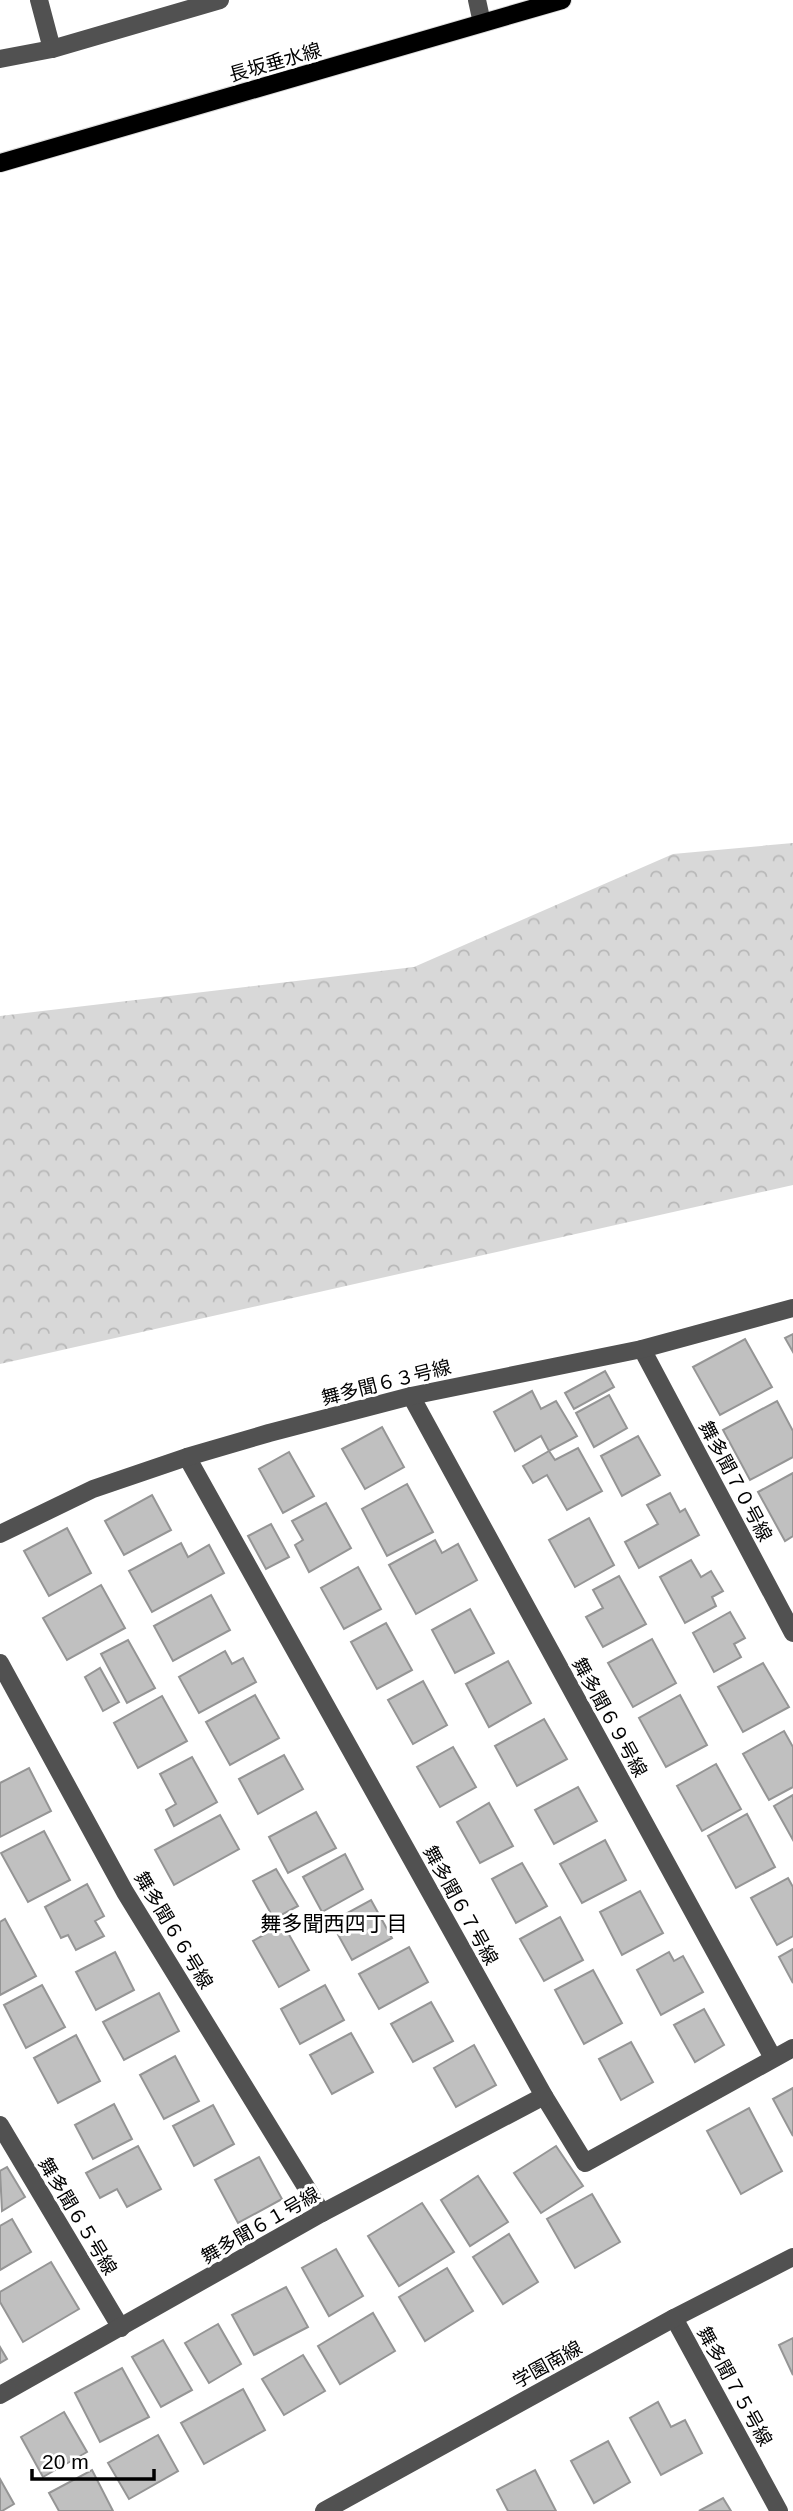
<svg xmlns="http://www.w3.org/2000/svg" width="793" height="2511" font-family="Helvetica,'Noto Sans JP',sans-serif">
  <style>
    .forest { fill: url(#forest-crowns) }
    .building { fill: #c0c0c0; stroke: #959595; stroke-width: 2 }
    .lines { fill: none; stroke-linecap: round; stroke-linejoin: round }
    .major-casing { stroke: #dbdbdb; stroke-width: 20 }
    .minor { stroke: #515151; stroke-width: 18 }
    .major { stroke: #000; stroke-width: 18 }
    .labels { text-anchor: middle; stroke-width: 6; stroke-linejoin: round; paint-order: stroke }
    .street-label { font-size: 19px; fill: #000; stroke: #fff }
    .neighbourhood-label { font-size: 21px; fill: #000; stroke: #fff }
  </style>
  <defs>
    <pattern id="forest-crowns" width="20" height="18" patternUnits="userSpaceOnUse" patternTransform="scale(1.75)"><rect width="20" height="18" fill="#d8d8d8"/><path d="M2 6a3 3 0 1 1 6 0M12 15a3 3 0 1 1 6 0" fill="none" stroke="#b8b8b8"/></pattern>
  </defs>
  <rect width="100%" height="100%" fill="#fff"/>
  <path class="forest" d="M 793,843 L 793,1185 L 0,1364 L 0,1016 L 414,967 L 673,854 Z"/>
  <g class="building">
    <path d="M 793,1334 L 793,1352 L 785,1338 Z"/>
    <path d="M 745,1339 L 772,1387 L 720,1415 L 693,1367 Z"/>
    <path d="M 605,1371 L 614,1387 L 574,1409 L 565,1393 Z"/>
    <path d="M 532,1391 L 541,1409 L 556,1401 L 577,1436 L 549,1451 L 541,1436 L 515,1451 L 494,1412 Z"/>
    <path d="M 609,1395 L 627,1428 L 594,1447 L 576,1413 Z"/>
    <path d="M 777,1401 L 793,1431 L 793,1457 L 750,1480 L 723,1430 Z"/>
    <path d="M 382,1427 L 404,1467 L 365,1489 L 342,1449 Z"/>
    <path d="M 638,1436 L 660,1475 L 622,1496 L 601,1456 Z"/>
    <path d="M 578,1448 L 602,1491 L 567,1510 L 547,1475 L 533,1483 L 523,1466 L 549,1451 L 555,1460 Z"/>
    <path d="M 289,1452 L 314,1496 L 283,1513 L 259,1469 Z"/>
    <path d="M 793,1473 L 793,1536 L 785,1541 L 758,1492 Z"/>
    <path d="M 407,1484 L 433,1532 L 387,1556 L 362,1509 Z"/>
    <path d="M 670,1493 L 680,1512 L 685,1509 L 699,1535 L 639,1568 L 625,1542 L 658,1524 L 647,1505 Z"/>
    <path d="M 152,1495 L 171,1530 L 124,1555 L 105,1521 Z"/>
    <path d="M 326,1503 L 351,1548 L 309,1572 L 295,1545 L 303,1540 L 292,1521 Z"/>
    <path d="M 589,1518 L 614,1565 L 575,1587 L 549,1540 Z"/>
    <path d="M 271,1524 L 289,1557 L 266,1569 L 248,1536 Z"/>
    <path d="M 67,1528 L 91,1573 L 49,1596 L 24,1551 Z"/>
    <path d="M 435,1540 L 442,1553 L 458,1544 L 477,1580 L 416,1614 L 389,1565 Z"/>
    <path d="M 181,1543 L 188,1557 L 209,1545 L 224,1573 L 152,1612 L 129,1571 Z"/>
    <path d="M 691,1560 L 701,1577 L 711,1571 L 723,1591 L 712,1597 L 716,1606 L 685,1623 L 660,1577 Z"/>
    <path d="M 358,1567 L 381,1609 L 344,1629 L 321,1588 Z"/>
    <path d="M 619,1576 L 646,1624 L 603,1647 L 586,1617 L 603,1608 L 593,1590 Z"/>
    <path d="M 101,1585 L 125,1628 L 67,1660 L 43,1618 Z"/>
    <path d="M 211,1595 L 230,1630 L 173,1661 L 154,1626 Z"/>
    <path d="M 470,1609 L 494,1653 L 455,1673 L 432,1630 Z"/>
    <path d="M 730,1612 L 745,1638 L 734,1644 L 741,1657 L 714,1672 L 693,1633 Z"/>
    <path d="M 386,1623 L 412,1670 L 377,1689 L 351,1642 Z"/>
    <path d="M 652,1639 L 676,1683 L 633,1707 L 608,1663 Z"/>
    <path d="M 128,1640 L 155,1688 L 127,1703 L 101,1654 Z"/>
    <path d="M 225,1651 L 232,1664 L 243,1658 L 256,1682 L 199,1713 L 179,1677 Z"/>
    <path d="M 508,1661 L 531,1703 L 489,1727 L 466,1684 Z"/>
    <path d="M 763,1663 L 789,1707 L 743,1732 L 718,1687 Z"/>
    <path d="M 100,1668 L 119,1702 L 103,1711 L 85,1677 Z"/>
    <path d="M 423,1681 L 447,1725 L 413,1744 L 388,1700 Z"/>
    <path d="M 255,1695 L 279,1738 L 230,1765 L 206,1722 Z"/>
    <path d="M 680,1695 L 707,1745 L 666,1767 L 639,1718 Z"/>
    <path d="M 162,1696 L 187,1741 L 138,1768 L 114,1723 Z"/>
    <path d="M 544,1719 L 567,1759 L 517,1786 L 495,1746 Z"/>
    <path d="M 784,1731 L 793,1747 L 793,1787 L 769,1800 L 743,1754 Z"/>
    <path d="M 453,1747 L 476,1787 L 440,1807 L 417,1767 Z"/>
    <path d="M 284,1755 L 303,1789 L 258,1814 L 239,1779 Z"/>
    <path d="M 192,1757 L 217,1802 L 174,1826 L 166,1810 L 176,1804 L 160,1774 Z"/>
    <path d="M 716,1764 L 741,1809 L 702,1831 L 677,1786 Z"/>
    <path d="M 29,1768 L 51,1811 L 0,1837 L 0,1783 Z"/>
    <path d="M 578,1787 L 597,1821 L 554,1844 L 535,1810 Z"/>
    <path d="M 793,1795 L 793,1840 L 774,1806 Z"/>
    <path d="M 489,1803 L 513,1846 L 480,1863 L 457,1822 Z"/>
    <path d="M 316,1812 L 336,1848 L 288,1873 L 269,1837 Z"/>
    <path d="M 747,1814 L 775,1867 L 736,1888 L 708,1836 Z"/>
    <path d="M 220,1815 L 239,1849 L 174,1885 L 155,1850 Z"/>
    <path d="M 44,1831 L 70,1880 L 28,1902 L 1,1853 Z"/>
    <path d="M 605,1840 L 626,1880 L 582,1903 L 560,1864 Z"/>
    <path d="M 345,1854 L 363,1889 L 322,1912 L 303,1877 Z"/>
    <path d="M 522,1863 L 547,1906 L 516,1923 L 492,1879 Z"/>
    <path d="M 276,1869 L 298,1906 L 274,1919 L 253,1881 Z"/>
    <path d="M 788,1878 L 793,1887 L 793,1936 L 777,1945 L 751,1898 Z"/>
    <path d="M 87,1884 L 104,1916 L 95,1921 L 104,1936 L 76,1950 L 68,1935 L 61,1938 L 45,1907 Z"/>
    <path d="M 640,1891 L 663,1933 L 622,1955 L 600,1912 Z"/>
    <path d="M 371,1900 L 392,1938 L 352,1960 L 331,1922 Z"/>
    <path d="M 560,1917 L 583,1960 L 544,1981 L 520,1939 Z"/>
    <path d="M 5,1919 L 36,1976 L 0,1995 L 0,1922 Z"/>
    <path d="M 283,1924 L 309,1970 L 279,1987 L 253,1941 Z"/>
    <path d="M 409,1947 L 428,1982 L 379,2009 L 359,1974 Z"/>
    <path d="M 793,1949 L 793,1983 L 779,1957 Z"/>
    <path d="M 115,1952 L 134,1990 L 96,2010 L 76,1972 Z"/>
    <path d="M 669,1952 L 674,1961 L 683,1956 L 703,1992 L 661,2015 L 637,1970 Z"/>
    <path d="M 593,1970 L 622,2023 L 584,2044 L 555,1990 Z"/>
    <path d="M 42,1985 L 65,2027 L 26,2048 L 4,2005 Z"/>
    <path d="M 325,1985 L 344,2020 L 300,2044 L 281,2009 Z"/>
    <path d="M 159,1993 L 179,2031 L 124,2060 L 103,2022 Z"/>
    <path d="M 431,2002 L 453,2041 L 413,2062 L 391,2024 Z"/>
    <path d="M 704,2009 L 724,2045 L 695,2062 L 674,2025 Z"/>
    <path d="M 351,2033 L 373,2072 L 332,2094 L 310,2055 Z"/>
    <path d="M 76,2035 L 100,2081 L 58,2103 L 34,2058 Z"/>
    <path d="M 631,2042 L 653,2082 L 621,2100 L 599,2059 Z"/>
    <path d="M 474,2045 L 496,2085 L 456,2107 L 434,2068 Z"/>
    <path d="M 175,2056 L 199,2101 L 164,2119 L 140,2075 Z"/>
    <path d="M 793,2088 L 793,2136 L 773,2099 Z"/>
    <path d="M 114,2104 L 132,2139 L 93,2159 L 75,2125 Z"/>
    <path d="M 213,2105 L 234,2144 L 194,2166 L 173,2126 Z"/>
    <path d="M 749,2108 L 782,2171 L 741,2194 L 707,2131 Z"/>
    <path d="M 138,2146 L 161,2189 L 127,2207 L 117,2189 L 100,2198 L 86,2173 Z"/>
    <path d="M 556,2146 L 583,2186 L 541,2213 L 514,2173 Z"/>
    <path d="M 259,2157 L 282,2199 L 238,2223 L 215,2180 Z"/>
    <path d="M 7,2167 L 25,2197 L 2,2211 L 0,2171 Z"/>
    <path d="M 478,2176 L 508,2222 L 470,2246 L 441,2200 Z"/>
    <path d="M 592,2194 L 620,2242 L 575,2268 L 547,2219 Z"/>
    <path d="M 422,2203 L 454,2252 L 399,2286 L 368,2236 Z"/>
    <path d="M 12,2219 L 31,2252 L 0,2270 L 0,2226 Z"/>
    <path d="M 509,2234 L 538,2282 L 503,2304 L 473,2257 Z"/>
    <path d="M 336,2249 L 363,2296 L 329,2316 L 302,2268 Z"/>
    <path d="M 51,2262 L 79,2309 L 23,2342 L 0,2302 L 0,2292 Z"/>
    <path d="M 447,2268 L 473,2311 L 425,2341 L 399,2297 Z"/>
    <path d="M 286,2287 L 308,2327 L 254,2355 L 232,2315 Z"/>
    <path d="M 373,2313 L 395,2351 L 340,2384 L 318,2346 Z"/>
    <path d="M 218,2324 L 241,2364 L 209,2383 L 185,2343 Z"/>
    <path d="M 793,2338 L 793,2375 L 779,2345 Z"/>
    <path d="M 163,2340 L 192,2390 L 161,2407 L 132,2357 Z"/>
    <path d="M 0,2347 L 7,2359 L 0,2363 Z"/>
    <path d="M 303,2355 L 325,2391 L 284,2415 L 262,2379 Z"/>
    <path d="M 122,2368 L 149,2417 L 100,2442 L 75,2393 Z"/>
    <path d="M 243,2389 L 265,2430 L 204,2464 L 181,2423 Z"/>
    <path d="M 658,2402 L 671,2427 L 685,2420 L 702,2453 L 661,2475 L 630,2418 Z"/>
    <path d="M 64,2412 L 87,2452 L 43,2477 L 21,2437 Z"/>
    <path d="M 158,2435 L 178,2471 L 129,2499 L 108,2463 Z"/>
    <path d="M 608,2441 L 630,2482 L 594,2503 L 571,2461 Z"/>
    <path d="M 92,2470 L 113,2511 L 59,2511 L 49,2493 Z"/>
    <path d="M 535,2470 L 556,2511 L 508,2511 L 497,2490 Z"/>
    <path d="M 0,2479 L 14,2504 L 2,2511 L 0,2511 Z"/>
    <path d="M 723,2498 L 731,2511 L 699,2511 Z"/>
  </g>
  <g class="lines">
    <g class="major-casing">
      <path id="major" d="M 0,163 L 562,0"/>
    </g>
    <g class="minor">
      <path d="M 39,0 L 52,49"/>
      <path d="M 477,0 L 482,23"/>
      <path d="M 0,59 L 52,49 L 220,0"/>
      <path d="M 642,1349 L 793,1633"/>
      <path d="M 411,1396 L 773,2058"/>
      <path d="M 187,1457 L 544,2096 L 585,2163 L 793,2048"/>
      <path d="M 0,1534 L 93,1489 L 187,1457 L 269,1433 L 411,1396 L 642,1349 L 793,1308"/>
      <path d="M 0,1663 L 125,1892 L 322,2213"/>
      <path d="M 0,2125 L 121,2328"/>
      <path d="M 674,2318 L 779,2511"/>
      <path d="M 0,2395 L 322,2213 L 544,2096"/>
      <path d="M 324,2511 L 674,2318 L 793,2257"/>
    </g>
    <use href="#major" class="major"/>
  </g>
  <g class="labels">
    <g class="street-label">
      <text transform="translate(275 62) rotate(-16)" y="7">長坂垂水線</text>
      <text transform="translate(386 1382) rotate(-14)" y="7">舞多聞６３号線</text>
      <text transform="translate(736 1481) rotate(62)" y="7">舞多聞７０号線</text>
      <text transform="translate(610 1717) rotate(61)" y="7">舞多聞６９号線</text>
      <text transform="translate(461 1905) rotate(61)" y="7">舞多聞６７号線</text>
      <text transform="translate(174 1930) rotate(59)" y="7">舞多聞６６号線</text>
      <text transform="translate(78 2216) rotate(59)" y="7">舞多聞６５号線</text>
      <text transform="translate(260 2225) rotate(-30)" y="7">舞多聞６１号線</text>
      <text transform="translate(547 2364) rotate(-29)" y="7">学園南線</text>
      <text transform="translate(735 2386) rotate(61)" y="7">舞多聞７５号線</text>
    </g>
    <g class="neighbourhood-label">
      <text x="334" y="1931">舞多聞西四丁目</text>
    </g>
  </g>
  <path d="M32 2469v10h122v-10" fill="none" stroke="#000000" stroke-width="3.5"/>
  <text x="42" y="2469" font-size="21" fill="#000000" stroke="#ffffff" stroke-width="5" paint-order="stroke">20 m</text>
</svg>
